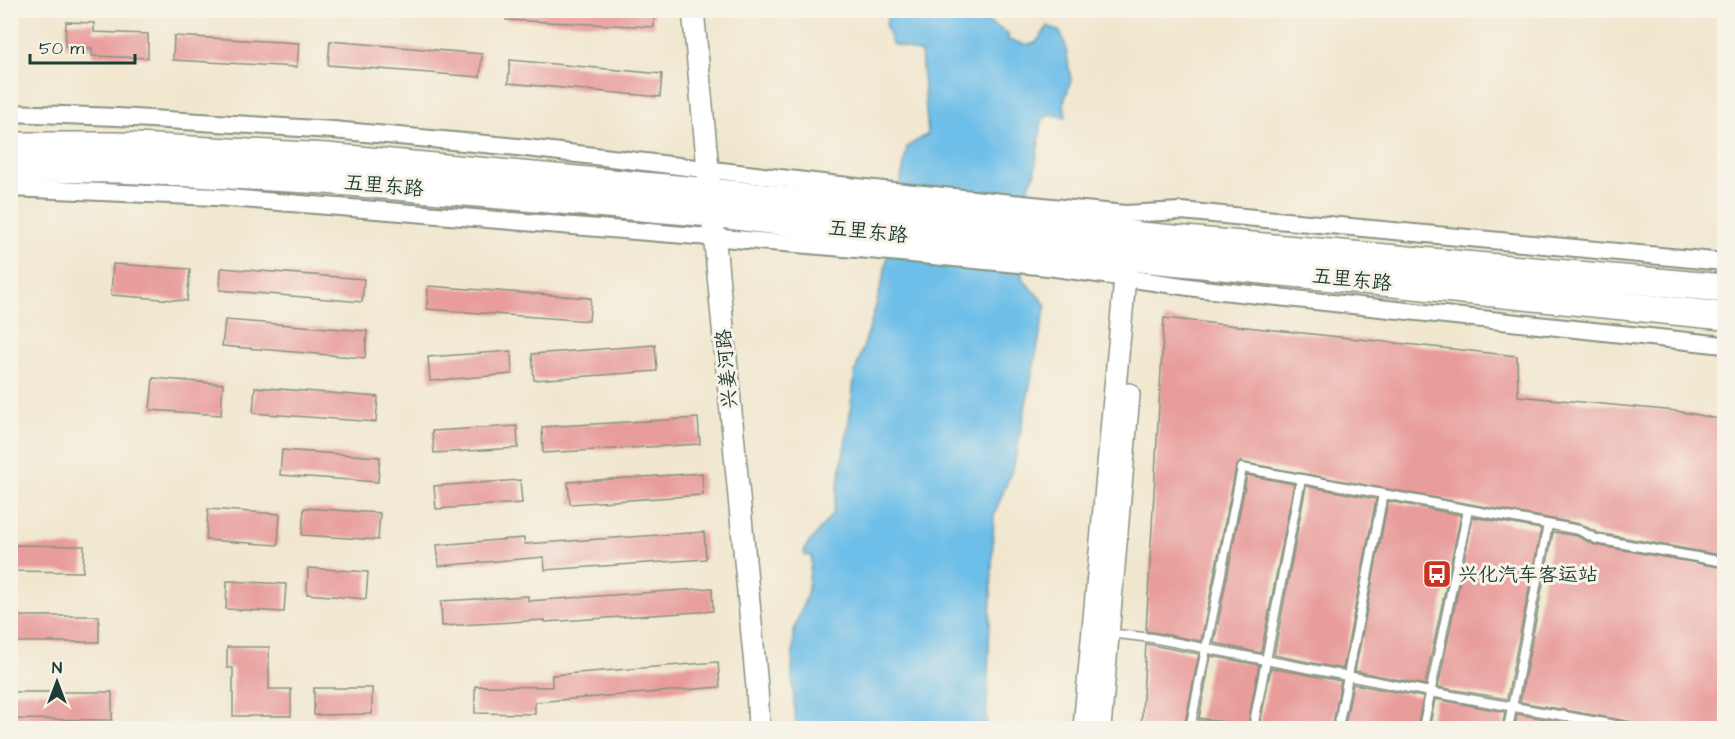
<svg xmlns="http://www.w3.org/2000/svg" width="1735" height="739" font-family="'Architects Daughter','LXGW WenKai TC',sans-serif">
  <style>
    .water { fill: #6dbee8; stroke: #467e8e; stroke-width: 1.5 }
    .building { fill: #e89d9b }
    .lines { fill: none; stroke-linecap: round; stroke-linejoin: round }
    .service-casing { stroke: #889282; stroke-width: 11 }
    .minor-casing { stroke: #889282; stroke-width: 20 }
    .tertiary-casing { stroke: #889282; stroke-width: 24 }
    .primary-casing { stroke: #889282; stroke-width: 30 }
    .service { stroke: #fff; stroke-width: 8 }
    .minor { stroke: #fff; stroke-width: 16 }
    .tertiary { stroke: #fff; stroke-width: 21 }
    .primary { stroke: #fff; stroke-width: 27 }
    .labels { text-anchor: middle; stroke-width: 6; stroke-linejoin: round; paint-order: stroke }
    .street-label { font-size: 20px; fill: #1f3d34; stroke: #f7f3e8 }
    .poi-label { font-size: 20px; fill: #1f3d34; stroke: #f7f3e8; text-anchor: start }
  </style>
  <rect width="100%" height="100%" fill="#f7f3e8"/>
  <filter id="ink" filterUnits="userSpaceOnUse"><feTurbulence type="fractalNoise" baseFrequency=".0167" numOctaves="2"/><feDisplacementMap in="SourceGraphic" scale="12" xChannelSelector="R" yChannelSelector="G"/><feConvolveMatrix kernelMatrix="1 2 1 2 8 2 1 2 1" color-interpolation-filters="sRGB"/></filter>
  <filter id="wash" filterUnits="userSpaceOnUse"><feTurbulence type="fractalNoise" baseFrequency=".008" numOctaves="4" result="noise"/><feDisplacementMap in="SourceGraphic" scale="24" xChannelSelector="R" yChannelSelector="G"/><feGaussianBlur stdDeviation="1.35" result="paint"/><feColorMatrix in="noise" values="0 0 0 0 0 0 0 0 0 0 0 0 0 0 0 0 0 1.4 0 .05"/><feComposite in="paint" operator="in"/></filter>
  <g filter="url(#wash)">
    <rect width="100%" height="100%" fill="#f1e7cf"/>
    <path class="water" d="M 888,11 L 986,11 L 988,22 L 1008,33 L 1008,40 C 1035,46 1032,50 1048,26 L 1060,32 L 1065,43 L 1071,80 L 1064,102 L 1066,117 L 1049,114 L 1042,121 L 1034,176 L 1029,185 L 1022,278 L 1046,305 L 1014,465 L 994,515 L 986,728 L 796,728 L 792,674 L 794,630 L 807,594 L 812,556 L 804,555 L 805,548 L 833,513 L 848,428 L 855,373 L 872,320 L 884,275 L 907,147 L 928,134 L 921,53 L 892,44 L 886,27 Z"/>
    <g id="blocks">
      <g class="building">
        <path d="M 506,10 L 654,10 L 654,27 L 506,20 Z"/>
        <path d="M 66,22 L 94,23 L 94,32 L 148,34 L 148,58 L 92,56 L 92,48 L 65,47 Z"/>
        <path d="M 174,36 L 299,43 L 297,67 L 173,60 Z"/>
        <path d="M 330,41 L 482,54 L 480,77 L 328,65 Z"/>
        <path d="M 510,60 L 662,74 L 660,97 L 508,83 Z"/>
        <path d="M 113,264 L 190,269 L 187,301 L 111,295 Z"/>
        <path d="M 221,268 L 364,279 L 362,302 L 220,290 Z"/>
        <path d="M 428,286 L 591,298 L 589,321 L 427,309 Z"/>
        <path d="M 1164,318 L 1517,356 L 1518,396 L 1677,411 L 1725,420 L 1725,556 L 1598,533 L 1580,524 L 1240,462 L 1236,467 L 1201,641 L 1146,631 Z"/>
        <path d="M 225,320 L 367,331 L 365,358 L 222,346 Z"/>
        <path d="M 655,345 L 657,371 L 534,380 L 532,354 Z"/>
        <path d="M 511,351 L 512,374 L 430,381 L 428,357 Z"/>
        <path d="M 153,378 L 223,384 L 221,415 L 150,410 Z"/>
        <path d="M 255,387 L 378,397 L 376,422 L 253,413 Z"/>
        <path d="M 698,418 L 700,444 L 543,453 L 542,427 Z"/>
        <path d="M 517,426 L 518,448 L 434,453 L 432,431 Z"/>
        <path d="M 282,450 L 380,457 L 378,482 L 280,475 Z"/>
        <path d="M 702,473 L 703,495 L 570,504 L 568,482 Z"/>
        <path d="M 1247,475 L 1294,484 L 1261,653 L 1214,643 Z"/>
        <path d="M 520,480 L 522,503 L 436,509 L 434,486 Z"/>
        <path d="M 1306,486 L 1376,499 L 1343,669 L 1274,655 Z"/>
        <path d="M 1388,501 L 1461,515 L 1425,685 L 1355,671 Z"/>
        <path d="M 304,508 L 380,513 L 378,540 L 302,535 Z"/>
        <path d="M 208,509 L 280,514 L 278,545 L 206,540 Z"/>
        <path d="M 1473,517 L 1541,529 L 1507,699 L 1438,687 Z"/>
        <path d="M 704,532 L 706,559 L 545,570 L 544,557 L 439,566 L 437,545 L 524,538 L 525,544 Z"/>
        <path d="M 1553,532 L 1577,536 L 1595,545 L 1725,568 L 1725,729 L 1638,729 L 1636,724 L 1633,722 L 1520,702 Z"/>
        <path d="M 10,545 L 84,546 L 83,572 L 10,571 Z"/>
        <path d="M 308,568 L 368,572 L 366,599 L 307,594 Z"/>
        <path d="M 227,581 L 286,584 L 284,612 L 226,609 Z"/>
        <path d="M 712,588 L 713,611 L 545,622 L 545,620 L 442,626 L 441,601 L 528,596 L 528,601 Z"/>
        <rect x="10" y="616" width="89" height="26"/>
        <path d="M 1146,644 L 1199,654 L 1185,723 L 1187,729 L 1141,729 Z"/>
        <path d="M 227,647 L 269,647 L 269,689 L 291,689 L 291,716 L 233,716 L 233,668 L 227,668 Z"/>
        <path d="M 1211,656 L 1259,665 L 1247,729 L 1231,729 L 1231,725 L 1226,722 L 1199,718 Z"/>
        <path d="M 718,662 L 720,687 L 535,702 L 535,714 L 475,713 L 475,686 L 552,687 L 552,675 Z"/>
        <path d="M 1271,668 L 1341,681 L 1332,729 L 1259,729 Z"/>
        <path d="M 1353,684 L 1423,697 L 1417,729 L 1344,729 Z"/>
        <path d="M 314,688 L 372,688 L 372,714 L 314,715 Z"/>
        <path d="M 10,692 L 112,692 L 112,720 L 10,719 Z"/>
        <path d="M 1435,699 L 1505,712 L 1502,729 L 1429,729 Z"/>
        <path d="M 1517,714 L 1598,729 L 1514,729 Z"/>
      </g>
    </g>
  </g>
  <g filter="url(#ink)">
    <use href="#blocks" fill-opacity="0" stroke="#889282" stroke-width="1.5"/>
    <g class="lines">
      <g class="service-casing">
        <g id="service">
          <path d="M 1108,633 L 1152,638 L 1430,692 L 1632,728"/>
          <path d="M 1225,728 L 1191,724 L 1242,468 L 1579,530 L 1596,539 L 1724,562"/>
          <path d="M 1253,728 L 1301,479"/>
          <path d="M 1338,728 L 1383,494"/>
          <path d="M 1423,728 L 1468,510"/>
          <path d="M 1508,728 L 1548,525"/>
        </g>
      </g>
      <g class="minor-casing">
        <g id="minor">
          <path d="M 10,113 L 117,117 L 333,130 L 518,147 L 874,189 L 1052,207 L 1125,214 L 1181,211 L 1724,262"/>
          <path d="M 10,188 L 216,197 L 869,250 L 1048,267 L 1203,289 L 1724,345"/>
        </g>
      </g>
      <g class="tertiary-casing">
        <g id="tertiary">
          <path d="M 693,10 L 757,687 L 759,728"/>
          <path d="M 1084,728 L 1127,256"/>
          <path d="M 1100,728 L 1129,394"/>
        </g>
      </g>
      <g class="primary-casing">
        <g id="primary">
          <path d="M 10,146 L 117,146 L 326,157 L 709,192 L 1050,228 L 1724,288"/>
          <path d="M 10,168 L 118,169 L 325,180 L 711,213 L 872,232 L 1141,258 L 1724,316"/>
        </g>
      </g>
      <use href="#service" class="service"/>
      <use href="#minor" class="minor"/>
      <use href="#tertiary" class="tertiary"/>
      <use href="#primary" class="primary"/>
    </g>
  </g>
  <defs>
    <g id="bus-square" transform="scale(1.5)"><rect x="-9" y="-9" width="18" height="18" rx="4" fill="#c8321e" stroke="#f7f3e8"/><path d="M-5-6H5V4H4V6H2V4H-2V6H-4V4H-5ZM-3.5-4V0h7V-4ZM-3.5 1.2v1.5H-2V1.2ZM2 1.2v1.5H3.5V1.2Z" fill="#fff"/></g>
  </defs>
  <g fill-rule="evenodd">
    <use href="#bus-square" x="1437" y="574"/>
  </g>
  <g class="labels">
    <g class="street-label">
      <text transform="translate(384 185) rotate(5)" y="7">五里东路</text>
      <text transform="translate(868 231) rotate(6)" y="7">五里东路</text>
      <text transform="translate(1352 279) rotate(6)" y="7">五里东路</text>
      <text transform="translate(726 369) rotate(-95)" y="7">兴姜河路</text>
    </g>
    <g class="poi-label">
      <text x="1458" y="581">兴化汽车客运站</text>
    </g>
  </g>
  <rect width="1735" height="739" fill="none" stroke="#f7f3e8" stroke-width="36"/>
  <g transform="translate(57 682)" stroke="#f7f3e8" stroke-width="4.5" paint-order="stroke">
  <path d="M0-4.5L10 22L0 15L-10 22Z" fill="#1f3d34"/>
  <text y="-9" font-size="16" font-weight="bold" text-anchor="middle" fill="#1f3d34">N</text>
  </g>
  <path d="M30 54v9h105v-9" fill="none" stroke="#1f3d34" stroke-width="3"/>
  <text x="39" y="54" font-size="18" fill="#1f3d34" stroke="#f7f3e8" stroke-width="4.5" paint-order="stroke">50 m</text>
</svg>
